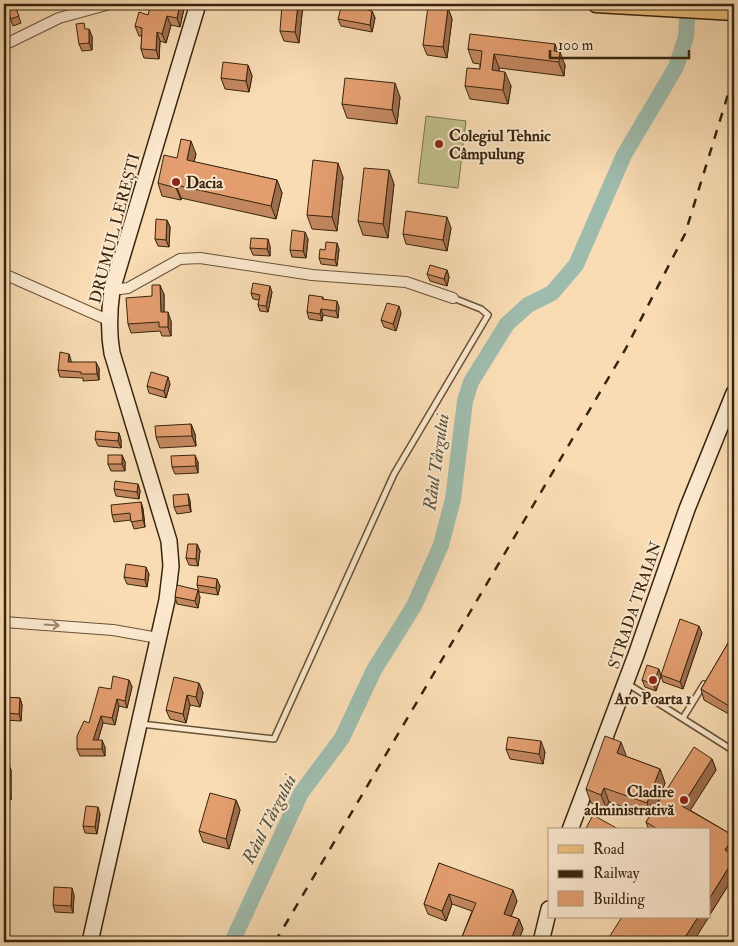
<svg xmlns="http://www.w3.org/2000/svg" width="738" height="946" font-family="'IM FELL Double Pica',serif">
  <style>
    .green { fill: #c0bf8b; stroke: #7c724c }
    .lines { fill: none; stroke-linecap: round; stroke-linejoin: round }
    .river { stroke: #9ebcad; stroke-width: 16 }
    .lane-casing { stroke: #685337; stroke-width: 8 }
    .street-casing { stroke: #685337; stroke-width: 12 }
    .secondary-casing { stroke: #37250d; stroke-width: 18 }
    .primary-casing { stroke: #37250d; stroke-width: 19 }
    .lane { stroke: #fbe8ce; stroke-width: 5 }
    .street { stroke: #fbe8ce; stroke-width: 10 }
    .secondary { stroke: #fbe8ce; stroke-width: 15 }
    .primary { stroke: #ecbe7a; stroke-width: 16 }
    .rail { stroke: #37250d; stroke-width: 2.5; stroke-dasharray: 9 9; stroke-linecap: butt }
    .wall { fill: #c3875f; stroke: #37250d }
    .shaded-wall { fill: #9f6e4e; stroke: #37250d }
    .building { fill: #e39d6f; stroke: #37250d }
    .oneway { stroke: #99866e }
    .poi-dot { fill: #8f2418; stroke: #fbe8ce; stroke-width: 2 }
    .labels { text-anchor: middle; stroke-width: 4; stroke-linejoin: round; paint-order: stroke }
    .poi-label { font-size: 16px; font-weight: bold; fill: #37250d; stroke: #fbe8ce; text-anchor: start }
    .street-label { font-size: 16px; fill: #37250d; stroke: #fbe8ce }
    .water-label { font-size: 18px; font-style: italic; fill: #56523d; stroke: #fbe8ce }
  </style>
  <rect width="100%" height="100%" fill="#f9dcb4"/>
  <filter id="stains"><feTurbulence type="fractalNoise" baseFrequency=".004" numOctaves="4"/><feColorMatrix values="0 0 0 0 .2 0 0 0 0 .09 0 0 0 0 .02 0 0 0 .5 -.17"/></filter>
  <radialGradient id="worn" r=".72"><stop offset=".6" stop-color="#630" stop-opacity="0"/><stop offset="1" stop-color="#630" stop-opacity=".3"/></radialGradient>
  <path class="green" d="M 426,116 L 466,121 L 458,188 L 418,183 Z"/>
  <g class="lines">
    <path class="river" d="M 232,942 L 301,793 L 342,738 L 374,670 L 414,606 L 441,545 L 453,499 L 465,401 L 471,382 L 507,324 L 528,305 L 552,293 L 576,265 L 624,155 L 676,67 L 686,37 L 688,4"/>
    <g class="lane-casing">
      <g id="lane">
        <path d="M 628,684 L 734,751"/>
        <path d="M 683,718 L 704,684"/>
        <path d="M 141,724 L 274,739 L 394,474 L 488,315 L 481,309 L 453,298"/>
      </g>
    </g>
    <g class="street-casing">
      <g id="street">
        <path d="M 4,45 L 59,18 L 110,4"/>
        <path d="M 4,274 L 108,320"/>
        <path d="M 112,290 L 128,288 L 180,259 L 200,258 L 312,275 L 406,282 L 453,298"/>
        <path d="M 4,622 L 113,630 L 158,638"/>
      </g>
    </g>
    <g class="secondary-casing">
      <g id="secondary">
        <path d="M 570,830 L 636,655 L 687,509 L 734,393"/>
        <path d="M 90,942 L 167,600 L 171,566 L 169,541 L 112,353 C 108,331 109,312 112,290 L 198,4"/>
        <path d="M 541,942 L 549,909"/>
      </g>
    </g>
    <g class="primary-casing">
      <path id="primary" d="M 596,4 L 734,12"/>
    </g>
    <use href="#lane" class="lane"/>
    <use href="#street" class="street"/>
    <use href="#secondary" class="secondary"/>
    <use href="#primary" class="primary"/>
    <path class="rail" d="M 275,942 L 625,350 L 685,234 L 734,75"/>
  </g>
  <g class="wall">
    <path d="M 5,4 L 14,4 L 21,23 L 13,26 Z"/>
    <path d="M 33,4 L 51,4 L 35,8 Z"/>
    <path d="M 185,4 L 180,27 L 171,25 L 166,43 L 160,41 L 159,59 L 144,58 L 141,49 L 142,36 L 139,36 L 135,26 L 148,15 Z"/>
    <path d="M 303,4 L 299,43 L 284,41 L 280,31 Z"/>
    <path d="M 448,8 L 452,19 L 447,58 L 427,55 L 423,45 Z"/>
    <path d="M 372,11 L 375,18 L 372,32 L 341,26 L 338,19 Z"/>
    <path d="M 87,29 L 92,36 L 92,50 L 82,51 L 79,44 Z"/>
    <path d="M 555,44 L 557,51 L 565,65 L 564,76 L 499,68 L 499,71 L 511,86 L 508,104 L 470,99 L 465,86 L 480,69 L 480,64 L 473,63 L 468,49 Z"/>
    <path d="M 248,65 L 252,76 L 249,92 L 225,89 L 221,78 Z"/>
    <path d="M 400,97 L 397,124 L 347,118 L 342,104 Z"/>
    <path d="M 196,154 L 194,162 L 277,180 L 282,193 L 276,219 L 181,198 L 181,200 L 162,196 L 158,183 L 177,158 Z"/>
    <path d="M 343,177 L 337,231 L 312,229 L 307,215 Z"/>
    <path d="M 394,184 L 388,238 L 363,235 L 358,221 Z"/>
    <path d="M 167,220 L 170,227 L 169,247 L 158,246 L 155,239 Z"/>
    <path d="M 451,228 L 447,251 L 406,244 L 403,234 Z"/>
    <path d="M 308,239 L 306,258 L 292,257 L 290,250 Z"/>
    <path d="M 270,246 L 270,256 L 253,255 L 250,248 Z"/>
    <path d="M 339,249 L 337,266 L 321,264 L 319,258 Z"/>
    <path d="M 447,270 L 449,277 L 447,286 L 430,281 L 427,274 Z"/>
    <path d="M 272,292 L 268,312 L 260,311 L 258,305 L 259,300 L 253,299 L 251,293 Z"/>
    <path d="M 164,294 L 164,312 L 171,321 L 171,336 L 162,336 L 160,331 L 131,333 L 128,324 L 152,296 Z"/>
    <path d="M 323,297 L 323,299 L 339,307 L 338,318 L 323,315 L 322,321 L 309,319 L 307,312 Z"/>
    <path d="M 401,313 L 396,331 L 384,327 L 381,320 Z"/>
    <path d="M 69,354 L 71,362 L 99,368 L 99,380 L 83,381 L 83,378 L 60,377 L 58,370 Z"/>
    <path d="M 170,384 L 166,398 L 149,393 L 147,386 Z"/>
    <path d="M 191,424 L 195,434 L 196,446 L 160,448 L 156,437 Z"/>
    <path d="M 119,433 L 121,440 L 121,448 L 98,446 L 95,439 Z"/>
    <path d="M 122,455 L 125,462 L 125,471 L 111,471 L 108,464 Z"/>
    <path d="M 198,462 L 198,473 L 175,474 L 172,467 Z"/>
    <path d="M 138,484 L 140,491 L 139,499 L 116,496 L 114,489 Z"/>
    <path d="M 188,494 L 190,501 L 191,512 L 177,514 L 174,507 Z"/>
    <path d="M 141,502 L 143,509 L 145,527 L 134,529 L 131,520 L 114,522 L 112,515 Z"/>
    <path d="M 197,544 L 200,551 L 198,566 L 189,565 L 186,558 Z"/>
    <path d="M 149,574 L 147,587 L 127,584 L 124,577 Z"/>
    <path d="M 197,585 L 220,586 L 218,595 L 199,592 Z"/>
    <path d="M 175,597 L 200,597 L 198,608 L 177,604 Z"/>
    <path d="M 702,633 L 683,689 L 663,682 L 661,676 L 656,691 L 645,687 L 642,680 L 661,674 Z"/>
    <path d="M 734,633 L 734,717 L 704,700 L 701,689 Z"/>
    <path d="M 129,680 L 132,687 L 127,708 L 119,706 L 115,725 L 103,723 L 98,740 L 105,747 L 105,756 L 80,756 L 77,749 L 89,723 L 111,689 Z"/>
    <path d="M 199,683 L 203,693 L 200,707 L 190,705 L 186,723 L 170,719 L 166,710 Z"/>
    <path d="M 4,697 L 20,698 L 22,705 L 21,721 L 4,720 Z"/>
    <path d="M 506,749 L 545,752 L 543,764 L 510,759 Z"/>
    <path d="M 626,755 L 625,756 L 660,769 L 665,783 L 656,806 L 712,759 L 716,770 L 690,810 L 734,836 L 734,852 L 733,855 L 734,856 L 734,876 L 709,916 L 709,830 L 649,830 L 646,822 L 650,816 L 609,802 L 606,808 L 591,803 L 586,789 Z"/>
    <path d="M 4,761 L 11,770 L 11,800 L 4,800 Z"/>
    <path d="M 236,800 L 240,810 L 229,849 L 203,842 L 199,831 Z"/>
    <path d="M 100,814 L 97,834 L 85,833 L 83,826 Z"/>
    <path d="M 439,863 L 517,901 L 511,916 L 519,919 L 523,929 L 518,942 L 460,942 L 472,911 L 452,904 L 446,921 L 428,914 L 424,904 Z"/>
    <path d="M 74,895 L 73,913 L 55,912 L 53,905 Z"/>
  </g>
  <g class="shaded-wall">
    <path d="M 180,4 L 185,4 L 180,27 L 177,18 Z"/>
    <path d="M 298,4 L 303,4 L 299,43 L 295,32 Z"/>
    <path d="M 448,8 L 452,19 L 447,58 L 443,47 Z"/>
    <path d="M 372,11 L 375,18 L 372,32 L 370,25 Z"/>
    <path d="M 167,16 L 171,25 L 166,43 L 162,34 Z"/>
    <path d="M 89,29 L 92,36 L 92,50 L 89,43 Z"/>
    <path d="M 157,32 L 160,41 L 159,59 L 156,50 Z"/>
    <path d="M 555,44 L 559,57 L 560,52 L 565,65 L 564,76 L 554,51 Z"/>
    <path d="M 494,54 L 499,68 L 497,84 L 492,70 Z"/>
    <path d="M 248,65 L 252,76 L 249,92 L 246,81 Z"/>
    <path d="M 505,72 L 511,86 L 508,104 L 503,90 Z"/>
    <path d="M 395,83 L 400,97 L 397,124 L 392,110 Z"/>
    <path d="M 191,141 L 196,154 L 191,173 L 187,160 Z"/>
    <path d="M 338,163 L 343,177 L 337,231 L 332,217 Z"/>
    <path d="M 389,170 L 394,184 L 388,238 L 383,224 Z"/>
    <path d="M 277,180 L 282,193 L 276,219 L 271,206 Z"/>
    <path d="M 176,185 L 181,198 L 181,200 L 176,188 Z"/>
    <path d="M 447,217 L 451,228 L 447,251 L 443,240 Z"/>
    <path d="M 167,220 L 170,227 L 169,247 L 166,240 Z"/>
    <path d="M 305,232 L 308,239 L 306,258 L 303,251 Z"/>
    <path d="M 268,239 L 270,246 L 270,256 L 267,249 Z"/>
    <path d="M 337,243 L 339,249 L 337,266 L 335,260 Z"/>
    <path d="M 447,270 L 449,277 L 447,286 L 444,279 Z"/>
    <path d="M 160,285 L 164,294 L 164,321 L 161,312 Z"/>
    <path d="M 270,286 L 272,292 L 268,312 L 266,306 Z"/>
    <path d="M 337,301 L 339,307 L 338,318 L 336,311 Z"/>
    <path d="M 399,306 L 401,313 L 396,331 L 393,324 Z"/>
    <path d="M 321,309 L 323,315 L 322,321 L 320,314 Z"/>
    <path d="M 168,312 L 171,321 L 171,336 L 168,327 Z"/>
    <path d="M 69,354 L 71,360 L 70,368 L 68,362 Z"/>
    <path d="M 96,362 L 99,368 L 99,380 L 97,374 Z"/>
    <path d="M 168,377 L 170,384 L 166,398 L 164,391 Z"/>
    <path d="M 191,424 L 195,434 L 196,446 L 192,436 Z"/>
    <path d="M 119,433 L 121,440 L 121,448 L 118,441 Z"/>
    <path d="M 122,455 L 125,462 L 125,471 L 122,464 Z"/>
    <path d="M 195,455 L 198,462 L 198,473 L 196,466 Z"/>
    <path d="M 138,484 L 140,491 L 139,499 L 137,492 Z"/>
    <path d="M 188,494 L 190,501 L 191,512 L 189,505 Z"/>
    <path d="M 141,502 L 143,509 L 145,527 L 143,520 Z"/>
    <path d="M 197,544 L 200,551 L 198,566 L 196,559 Z"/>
    <path d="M 146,567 L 149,574 L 147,587 L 145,580 Z"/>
    <path d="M 217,579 L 220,586 L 218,595 L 216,588 Z"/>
    <path d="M 198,590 L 200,597 L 198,608 L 195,601 Z"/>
    <path d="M 699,626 L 702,633 L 683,689 L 680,682 Z"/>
    <path d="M 659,669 L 661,676 L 656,691 L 653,684 Z"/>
    <path d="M 129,680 L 132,687 L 127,708 L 125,701 Z"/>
    <path d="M 199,683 L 203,693 L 200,707 L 196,697 Z"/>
    <path d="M 187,695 L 190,705 L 186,723 L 183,714 Z"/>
    <path d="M 20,698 L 22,705 L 21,721 L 19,714 Z"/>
    <path d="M 117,699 L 119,706 L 115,725 L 112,718 Z"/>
    <path d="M 101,716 L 103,723 L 96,747 L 93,740 Z"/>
    <path d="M 102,740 L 105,747 L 105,756 L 102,749 Z"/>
    <path d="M 541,741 L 545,752 L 543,764 L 539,754 Z"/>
    <path d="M 621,742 L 626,755 L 622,767 L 617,753 Z"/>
    <path d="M 712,759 L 716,770 L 686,817 L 682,806 Z"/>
    <path d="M 8,762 L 11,770 L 11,800 L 7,791 Z"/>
    <path d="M 660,769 L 665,783 L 652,817 L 647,803 Z"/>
    <path d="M 604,788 L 609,802 L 606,808 L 601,795 Z"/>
    <path d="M 236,800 L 240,810 L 229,849 L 226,839 Z"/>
    <path d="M 98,807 L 100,814 L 97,834 L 95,827 Z"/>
    <path d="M 734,836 L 734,852 L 729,861 L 725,850 Z"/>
    <path d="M 734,859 L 734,876 L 709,916 L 709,899 Z"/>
    <path d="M 72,888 L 74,895 L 73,913 L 71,906 Z"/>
    <path d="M 513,890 L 517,901 L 508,925 L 504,914 Z"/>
    <path d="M 449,894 L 452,904 L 446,921 L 442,911 Z"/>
    <path d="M 698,917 L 709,917 L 693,942 L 682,942 Z"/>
    <path d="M 519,919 L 523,929 L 518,942 L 510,942 Z"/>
  </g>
  <g class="building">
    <path d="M 5,4 L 14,4 L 19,16 L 11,19 Z"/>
    <path d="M 151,4 L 180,4 L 177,18 L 167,16 L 162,34 L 157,32 L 156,50 L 141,49 L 142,28 L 135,26 L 139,12 L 148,15 Z"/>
    <path d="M 282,4 L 298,4 L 295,32 L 280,31 Z"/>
    <path d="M 342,4 L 344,4 L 372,11 L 370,25 L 338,19 Z"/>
    <path d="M 428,6 L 448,8 L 443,47 L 423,45 Z"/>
    <path d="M 84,23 L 85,29 L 89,29 L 89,43 L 79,44 L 76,24 Z"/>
    <path d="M 470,34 L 555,44 L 554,51 L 560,52 L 559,62 L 494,54 L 492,70 L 505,72 L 503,90 L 465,86 L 467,68 L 480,69 L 482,51 L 468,49 Z"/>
    <path d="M 223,62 L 248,65 L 246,81 L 221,78 Z"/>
    <path d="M 345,78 L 395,83 L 392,110 L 342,104 Z"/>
    <path d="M 181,139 L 191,141 L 187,160 L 277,180 L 271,206 L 176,185 L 176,188 L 158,183 L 164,155 L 177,158 Z"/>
    <path d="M 313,160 L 338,163 L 332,217 L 307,215 Z"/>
    <path d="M 364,168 L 389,170 L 383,224 L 358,221 Z"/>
    <path d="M 406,211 L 447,217 L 443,240 L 403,234 Z"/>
    <path d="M 156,219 L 167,220 L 166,240 L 155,239 Z"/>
    <path d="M 292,230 L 305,232 L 303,251 L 290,250 Z"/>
    <path d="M 251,238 L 268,239 L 267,249 L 250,248 Z"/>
    <path d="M 326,242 L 337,243 L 335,260 L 319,258 L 320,249 L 325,250 Z"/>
    <path d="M 430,265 L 447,270 L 444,279 L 427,274 Z"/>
    <path d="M 253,283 L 270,286 L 266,306 L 258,305 L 260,295 L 251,293 Z"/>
    <path d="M 152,285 L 160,285 L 161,312 L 168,312 L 168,327 L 159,327 L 159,322 L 128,324 L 126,298 L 152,296 Z"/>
    <path d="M 309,295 L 323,297 L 322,299 L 337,301 L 336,311 L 321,309 L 320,314 L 307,312 Z"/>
    <path d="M 387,303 L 399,306 L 393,324 L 381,320 Z"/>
    <path d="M 60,352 L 69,354 L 68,362 L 96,362 L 97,374 L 81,374 L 81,372 L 58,370 Z"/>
    <path d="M 151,372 L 168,377 L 164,391 L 147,386 Z"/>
    <path d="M 191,424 L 192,436 L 156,437 L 155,426 Z"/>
    <path d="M 96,431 L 119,433 L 118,441 L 95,439 Z"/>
    <rect x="108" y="455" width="14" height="9"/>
    <path d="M 195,455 L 196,466 L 172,467 L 171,456 Z"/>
    <path d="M 115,481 L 138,484 L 137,492 L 114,489 Z"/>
    <path d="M 188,494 L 189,505 L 174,507 L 173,495 Z"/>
    <path d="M 141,502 L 143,520 L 131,522 L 130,513 L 112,515 L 111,505 Z"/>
    <path d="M 188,544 L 197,544 L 196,559 L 186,558 Z"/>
    <path d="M 126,564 L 146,567 L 145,580 L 124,577 Z"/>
    <path d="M 198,576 L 217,579 L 216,588 L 197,585 Z"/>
    <path d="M 177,585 L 198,590 L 195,601 L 175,597 Z"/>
    <path d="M 680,619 L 699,626 L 680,682 L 661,675 Z"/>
    <path d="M 734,633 L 734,709 L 701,689 Z"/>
    <path d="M 647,665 L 659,669 L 653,684 L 642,680 Z"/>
    <path d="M 113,676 L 129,680 L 125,701 L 117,699 L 112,718 L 101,716 L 93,740 L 102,740 L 102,749 L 77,749 L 77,736 L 84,721 L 89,723 L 99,687 L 111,689 Z"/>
    <path d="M 174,677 L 199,683 L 196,697 L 187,695 L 183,714 L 166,710 Z"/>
    <path d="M 4,697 L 20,698 L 19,714 L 4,713 Z"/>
    <path d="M 605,736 L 621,742 L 617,753 L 660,769 L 647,803 L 604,788 L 601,795 L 586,789 Z"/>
    <path d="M 508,737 L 541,741 L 539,754 L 506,749 Z"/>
    <path d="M 694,747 L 712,759 L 682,806 L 734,836 L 725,850 L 734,856 L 734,859 L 709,899 L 709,830 L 659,830 L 646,822 Z"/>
    <path d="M 4,761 L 8,762 L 7,791 L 4,791 Z"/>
    <path d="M 210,793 L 236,800 L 226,839 L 199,831 Z"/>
    <path d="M 86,806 L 98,807 L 95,827 L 83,826 Z"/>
    <path d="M 593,815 L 620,830 L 585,830 Z"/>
    <path d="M 439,863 L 513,890 L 504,914 L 519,919 L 510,942 L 460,942 L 476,903 L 449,894 L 442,911 L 424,904 Z"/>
    <path d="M 54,887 L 72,888 L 71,906 L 53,905 Z"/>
    <path d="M 622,917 L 698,917 L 682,942 L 606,942 Z"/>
    <path d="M 100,939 L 115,941 L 115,942 L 99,942 Z"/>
  </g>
  <defs><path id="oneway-shaft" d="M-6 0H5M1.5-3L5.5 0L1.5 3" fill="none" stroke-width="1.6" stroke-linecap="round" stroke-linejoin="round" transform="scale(1.25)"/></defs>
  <use class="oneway" href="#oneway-shaft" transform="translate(52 625) rotate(4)"/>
  <g class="poi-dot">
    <circle cx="439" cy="144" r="5"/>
    <circle cx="176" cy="182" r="5"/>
    <circle cx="653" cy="680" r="5"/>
    <circle cx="684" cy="800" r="5"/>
  </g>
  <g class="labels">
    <g class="poi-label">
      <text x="449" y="141">Colegiul Tehnic<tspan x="449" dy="18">Câmpulung</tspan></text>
      <text x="186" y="188">Dacia</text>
      <text x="653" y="704" text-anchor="middle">Aro Poarta 1</text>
      <text x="674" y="797" text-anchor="end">Cladire<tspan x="674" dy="18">administrativă</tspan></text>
    </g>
    <g class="street-label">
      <text transform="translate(114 228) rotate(-75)" y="6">DRUMUL LEREȘTI</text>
      <text transform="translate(634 605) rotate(-71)" y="6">STRADA TRAIAN</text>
    </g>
    <g class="water-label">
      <text transform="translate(436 462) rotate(-82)" y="6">Râul Târgului</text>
      <text transform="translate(269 819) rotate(-63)" y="6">Râul Târgului</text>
    </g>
  </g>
  <rect width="738" height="946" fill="none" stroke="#f9dcb4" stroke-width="20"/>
  <rect x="5" y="5" width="728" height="936" fill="none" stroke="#37250d" stroke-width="2.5"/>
  <rect x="10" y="10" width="718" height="926" fill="none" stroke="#37250d"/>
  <rect x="548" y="828" width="162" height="90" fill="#fbe8ce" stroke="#ad9a81"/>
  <rect x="558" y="845" width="25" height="8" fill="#ecbe7a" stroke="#ad9a81"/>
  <text x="593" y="854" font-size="15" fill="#37250d">Road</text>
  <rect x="558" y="870" width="25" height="8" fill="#37250d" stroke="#ad9a81"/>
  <text x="593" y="878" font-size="15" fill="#37250d">Railway</text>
  <rect x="558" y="891" width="25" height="15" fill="#e39d6f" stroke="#ad9a81"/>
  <text x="593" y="904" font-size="15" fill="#37250d">Building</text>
  <path d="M550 50v8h139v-8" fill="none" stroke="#37250d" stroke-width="2.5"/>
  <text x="558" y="50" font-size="15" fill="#37250d" stroke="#fbe8ce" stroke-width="4" paint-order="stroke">100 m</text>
  <rect width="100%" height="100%" filter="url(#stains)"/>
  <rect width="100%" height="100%" fill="url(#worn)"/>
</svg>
